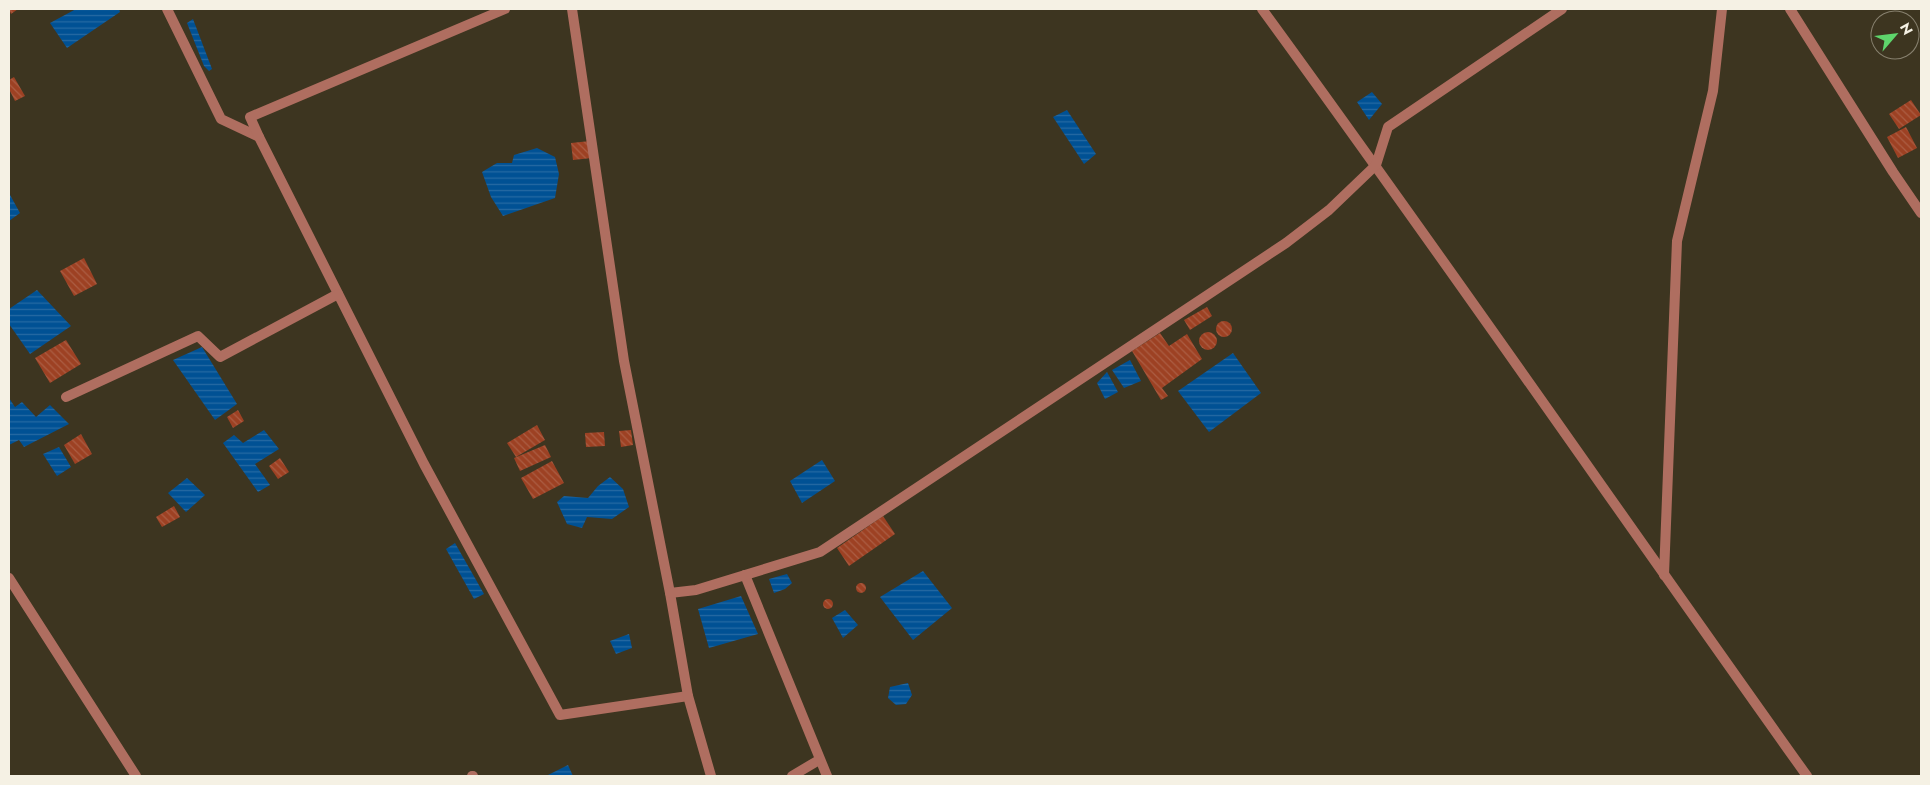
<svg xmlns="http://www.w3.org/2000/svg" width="1930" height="785" font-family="Jost,sans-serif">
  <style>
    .water { fill: url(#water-rules) }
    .building { fill: url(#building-back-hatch) }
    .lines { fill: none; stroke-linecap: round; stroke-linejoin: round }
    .street { stroke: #af6e60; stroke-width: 10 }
  </style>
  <defs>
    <pattern id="water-rules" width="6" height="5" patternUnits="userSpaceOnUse" patternTransform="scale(1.25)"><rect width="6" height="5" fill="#005194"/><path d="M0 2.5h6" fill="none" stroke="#266aa3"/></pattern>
    <pattern id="building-back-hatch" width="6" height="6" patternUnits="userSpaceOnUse" patternTransform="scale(1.25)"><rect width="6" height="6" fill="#9d4123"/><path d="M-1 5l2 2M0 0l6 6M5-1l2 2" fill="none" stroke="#ab5d43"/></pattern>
  </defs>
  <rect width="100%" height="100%" fill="#3d3520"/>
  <g class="water">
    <path d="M 76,9 L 119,9 L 120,12 L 67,48 L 50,23 Z"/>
    <path d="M 193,19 L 212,69 L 209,71 L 204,66 L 187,23 Z"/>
    <path d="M 1372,92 L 1382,104 L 1369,120 L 1357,102 Z"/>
    <path d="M 1067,110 L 1096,154 L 1084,164 L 1053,117 Z"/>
    <path d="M 537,148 L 555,157 L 559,174 L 555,198 L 503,216 L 491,197 L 482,172 L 497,163 L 512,163 L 514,155 Z"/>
    <path d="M 9,193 L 20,213 L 9,221 Z"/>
    <path d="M 37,290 L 71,326 L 30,354 L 9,324 L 9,309 Z"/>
    <path d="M 202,347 L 237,404 L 215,420 L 173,360 Z"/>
    <path d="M 1233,353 L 1261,393 L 1209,432 L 1178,391 Z"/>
    <path d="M 1130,360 L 1141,381 L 1124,388 L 1112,370 Z"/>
    <path d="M 1107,372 L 1118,392 L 1105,399 L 1097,383 Z"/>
    <path d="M 9,398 L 15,407 L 22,402 L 36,417 L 50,405 L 69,424 L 24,447 L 19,440 L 9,445 Z"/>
    <path d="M 264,430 L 279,449 L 255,464 L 270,485 L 258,492 L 223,443 L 234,435 L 243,443 Z"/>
    <path d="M 59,447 L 71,467 L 57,476 L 43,454 Z"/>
    <path d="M 822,460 L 835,481 L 802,503 L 790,481 Z"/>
    <path d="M 610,477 L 623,489 L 629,507 L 612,519 L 587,517 L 582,528 L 567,524 L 557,502 L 564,496 L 588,498 L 598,486 Z"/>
    <path d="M 187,478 L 205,495 L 186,512 L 168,493 Z"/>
    <path d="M 455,543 L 484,594 L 474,599 L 446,549 Z"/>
    <path d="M 923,571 L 952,608 L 913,640 L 880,597 Z"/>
    <path d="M 787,574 L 792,583 L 785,589 L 774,593 L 769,579 Z"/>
    <path d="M 741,596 L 758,634 L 709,648 L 698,609 Z"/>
    <path d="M 845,610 L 858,625 L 843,638 L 832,618 Z"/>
    <path d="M 629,634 L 632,648 L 616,654 L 610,641 Z"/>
    <path d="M 908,683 L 912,695 L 906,704 L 896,705 L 888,698 L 890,687 Z"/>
    <path d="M 568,765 L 573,776 L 546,776 Z"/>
  </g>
  <g class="building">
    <path d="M 9,9 L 18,9 L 11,14 Z"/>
    <path d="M 14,77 L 25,96 L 15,101 L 9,89 L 9,80 Z"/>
    <path d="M 1911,100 L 1921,115 L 1899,129 L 1889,114 Z"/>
    <path d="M 1906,127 L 1917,148 L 1898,158 L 1887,137 Z"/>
    <path d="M 590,141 L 592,158 L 573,160 L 571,143 Z"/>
    <path d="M 84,258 L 97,284 L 74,296 L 60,271 Z"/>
    <path d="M 1207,307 L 1212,316 L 1190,330 L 1184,320 Z"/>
    <circle cx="1224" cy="329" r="8"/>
    <circle cx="1208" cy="341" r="9"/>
    <path d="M 1160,333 L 1169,346 L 1187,334 L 1202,359 L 1162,388 L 1168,396 L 1161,400 L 1132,351 Z"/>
    <path d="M 66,340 L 81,364 L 50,383 L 35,358 Z"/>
    <path d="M 238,410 L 244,421 L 233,428 L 227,417 Z"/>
    <path d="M 537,425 L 545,440 L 516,457 L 507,443 Z"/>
    <path d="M 631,430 L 633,445 L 621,447 L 619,431 Z"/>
    <path d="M 604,432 L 605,446 L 586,447 L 585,433 Z"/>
    <path d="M 81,434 L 92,454 L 75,464 L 64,445 Z"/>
    <path d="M 545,445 L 551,457 L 520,471 L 514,458 Z"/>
    <path d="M 280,458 L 289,472 L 278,479 L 269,466 Z"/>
    <path d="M 552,461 L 564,483 L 533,499 L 521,478 Z"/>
    <path d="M 174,506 L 180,517 L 162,527 L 156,517 Z"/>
    <path d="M 883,516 L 895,534 L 849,566 L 837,548 Z"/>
    <circle cx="861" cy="588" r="5"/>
    <circle cx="828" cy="604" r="5"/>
  </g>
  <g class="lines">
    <g class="street">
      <path d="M 167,9 L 221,119 L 259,137 L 424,464 L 560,715 L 688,696"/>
      <path d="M 572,9 L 624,361 L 670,593 L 688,696 L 711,776"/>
      <path d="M 1262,9 C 1447,262 1625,521 1807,776"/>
      <path d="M 1790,9 L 1893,172 L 1921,213"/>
      <path d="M 259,137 L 250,117 L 505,9"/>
      <path d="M 66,397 L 198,336 L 220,357 L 338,294"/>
      <path d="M 745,575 L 827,776"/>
      <path d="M 1664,575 L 1677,241 L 1713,91 L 1722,9"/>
      <path d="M 9,578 L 136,776"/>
      <path d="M 670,593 L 696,590 L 820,552 L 1286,243 L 1329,210 L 1376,165 L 1388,127 L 1562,9"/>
      <path d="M 472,776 L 473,776"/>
      <path d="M 792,776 L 819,760"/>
    </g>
  </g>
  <rect width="1930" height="785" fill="none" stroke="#f5f1e4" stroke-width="20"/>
  <g transform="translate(1895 35) rotate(62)"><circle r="24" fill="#3d3520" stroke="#87806e"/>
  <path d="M0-4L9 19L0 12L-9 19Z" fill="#5ed56c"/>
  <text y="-8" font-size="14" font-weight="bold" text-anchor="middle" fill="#f5f1e4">N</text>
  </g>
</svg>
